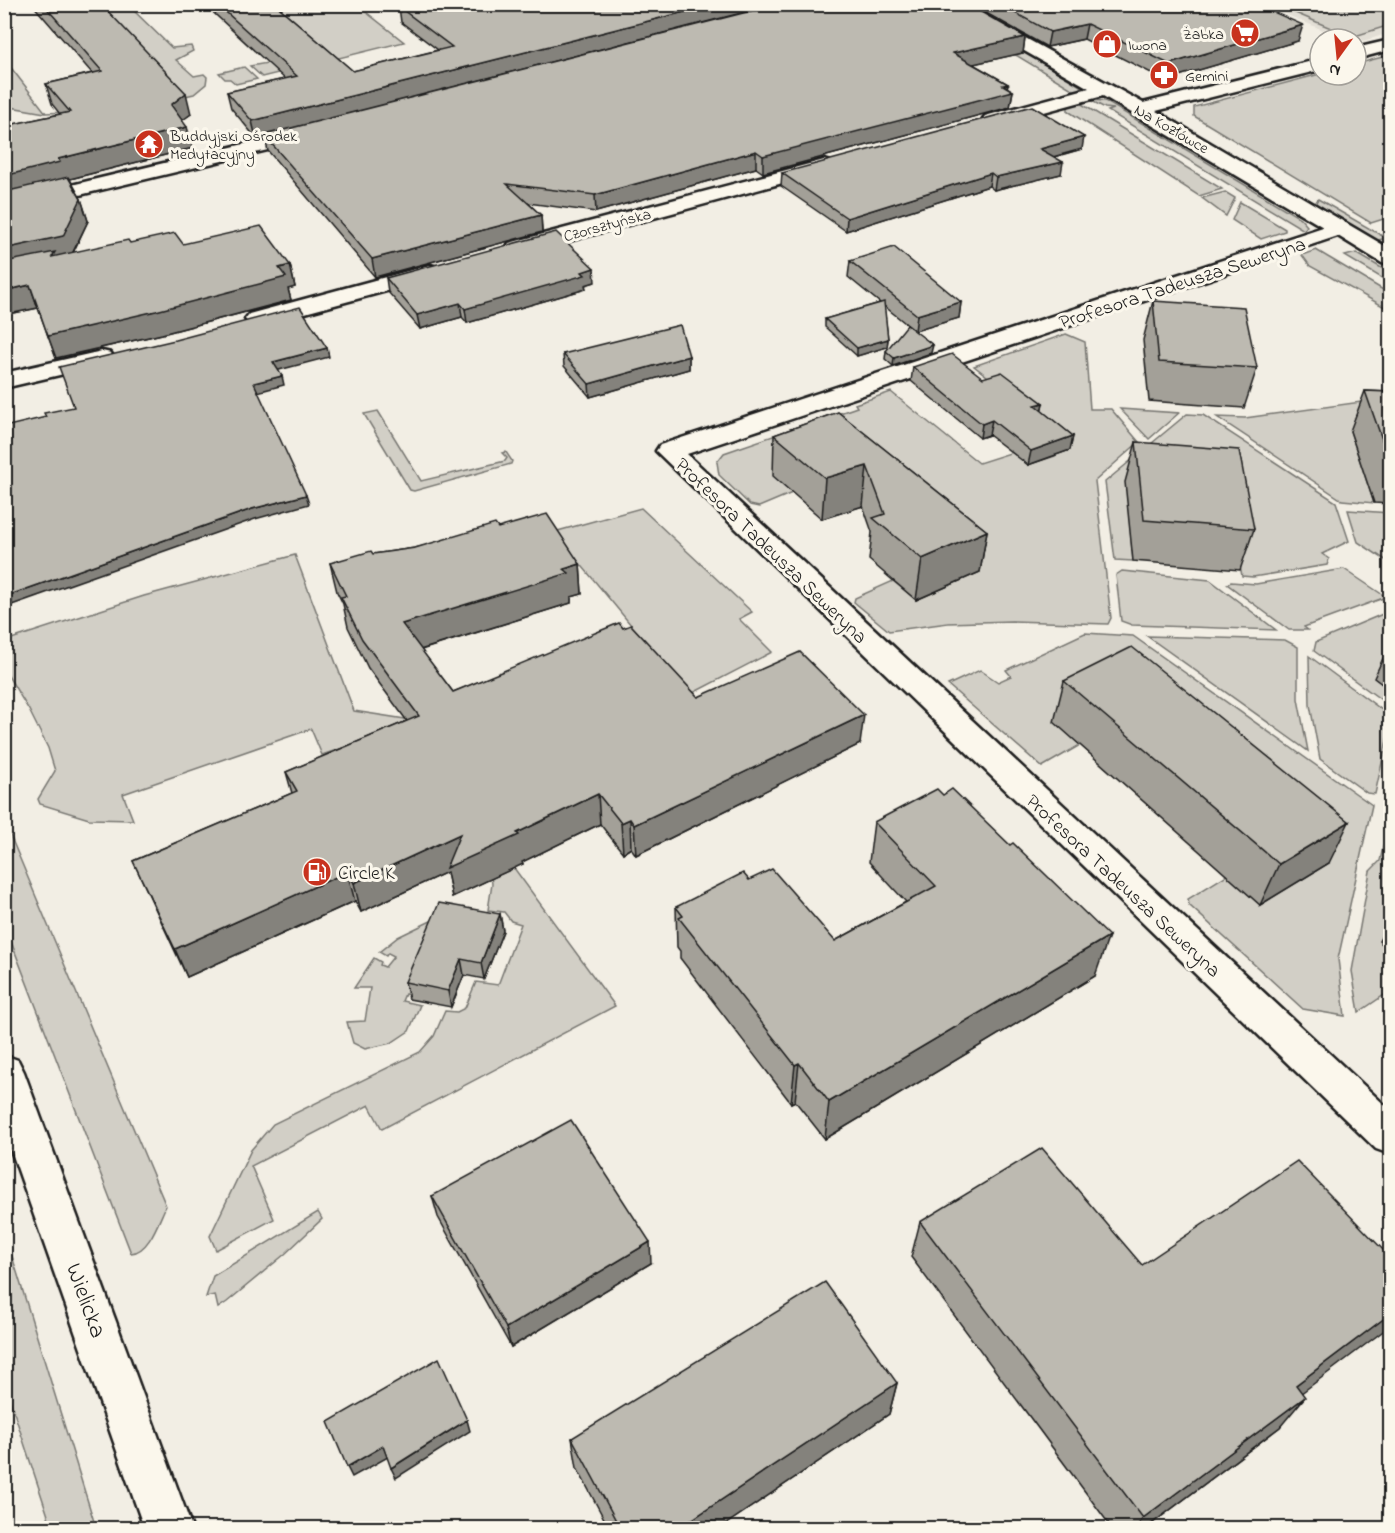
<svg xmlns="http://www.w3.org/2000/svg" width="1395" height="1533" font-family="'Indie Flower',sans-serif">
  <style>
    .built { fill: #e2ded5 }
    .green { fill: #d2cfc6; stroke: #777671; stroke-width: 1.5 }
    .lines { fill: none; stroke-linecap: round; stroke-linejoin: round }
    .minor-casing { stroke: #1c1c1c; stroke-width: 5 }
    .primary-casing { stroke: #1c1c1c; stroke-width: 5 }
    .minor { fill: #fbf7ec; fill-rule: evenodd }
    .primary { fill: #fbf7ec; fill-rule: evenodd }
    .wall { fill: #a3a098; stroke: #1c1c1c; stroke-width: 1.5 }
    .shaded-wall { fill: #84827c; stroke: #1c1c1c; stroke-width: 1.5 }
    .building { fill: #bdbab1; stroke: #1c1c1c; stroke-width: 1.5 }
    .labels { text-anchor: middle; stroke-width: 6; stroke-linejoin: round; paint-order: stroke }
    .far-poi-label { font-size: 16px; fill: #1c1c1c; stroke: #fbf7ec; text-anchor: start }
    .far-street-label { font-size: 16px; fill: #1c1c1c; stroke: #fbf7ec }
    .street-label { font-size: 20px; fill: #1c1c1c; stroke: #fbf7ec }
    .poi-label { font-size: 20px; fill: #1c1c1c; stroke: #fbf7ec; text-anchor: start }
    .near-street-label { font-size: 24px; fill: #1c1c1c; stroke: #fbf7ec }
  </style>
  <rect width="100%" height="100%" fill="#f2eee4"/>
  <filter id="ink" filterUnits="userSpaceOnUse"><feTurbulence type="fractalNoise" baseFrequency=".0167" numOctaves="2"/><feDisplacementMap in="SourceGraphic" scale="12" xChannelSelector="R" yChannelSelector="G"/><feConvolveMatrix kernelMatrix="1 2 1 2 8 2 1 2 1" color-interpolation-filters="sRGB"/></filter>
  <g filter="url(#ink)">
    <path class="built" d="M 1264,5 L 1390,5 L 1390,33 L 1356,43 L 1356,39 L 1344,39 Z"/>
    <g class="green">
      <path d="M 1319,4 L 1390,5 L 1390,25 L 1352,37 L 1293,12 Z"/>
      <path d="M 85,5 L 135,5 L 129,6 L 172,48 L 191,46 L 193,51 L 176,60 L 194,76 L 204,74 L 207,77 L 206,84 L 194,94 L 123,110 L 113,98 Z"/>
      <path d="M 260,5 L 357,5 L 404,42 L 262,77 L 250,66 L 268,63 Z"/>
      <path d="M 996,43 L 1018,48 L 1082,87 L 1077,92 Z"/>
      <path d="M 1390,55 L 1390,217 L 1371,223 L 1194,116 L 1194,107 L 1320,74 L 1356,75 L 1356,64 Z"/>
      <path d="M 244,67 L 257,79 L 236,84 L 230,79 L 225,79 L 219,73 Z"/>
      <path d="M 6,68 L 12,69 L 46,113 L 93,111 L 45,113 L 5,106 Z"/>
      <path d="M 1090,100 L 1105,101 L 1300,218 L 1307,226 L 1304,230 L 1108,111 L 1114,109 L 1105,108 Z"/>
      <path d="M 1080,103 L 1222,189 L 1199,196 L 1068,111 L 1068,106 Z"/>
      <path d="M 1225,192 L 1235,198 L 1226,216 L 1202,198 Z"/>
      <path d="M 1318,199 L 1386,238 L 1375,241 L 1314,205 Z"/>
      <path d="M 1240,202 L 1285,229 L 1285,231 L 1261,239 L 1232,220 Z"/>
      <path d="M 1316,250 L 1390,294 L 1390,310 L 1310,266 L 1302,255 Z"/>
      <path d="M 1356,253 L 1390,273 L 1390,283 L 1345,256 Z"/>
      <path d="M 1066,334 L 1085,342 L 1090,409 L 1111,409 L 1139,442 L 1095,481 L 1111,618 L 1108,624 L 1012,621 L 948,623 L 889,631 L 854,602 L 855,598 L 893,581 L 917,600 L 835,452 L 792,493 L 759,507 L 750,505 L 719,475 L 717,462 L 724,453 L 857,407 L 855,404 L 891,392 L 979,463 L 1013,452 L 1028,465 L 1055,456 L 1039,416 L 974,366 Z"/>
      <path d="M 1390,398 L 1350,431 L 1374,503 L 1342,500 L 1217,417 L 1245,418 Z"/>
      <path d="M 1120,409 L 1179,413 L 1149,439 Z"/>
      <path d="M 378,411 L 421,481 L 505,461 L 507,458 L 502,453 L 506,452 L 512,461 L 511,464 L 414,491 L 410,490 L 364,414 Z"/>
      <path d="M 1187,414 L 1203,415 L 1336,502 L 1349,541 L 1322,554 L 1329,559 L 1327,565 L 1253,577 L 1242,576 L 1226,491 L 1126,483 L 1133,561 L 1115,560 L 1105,482 Z"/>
      <path d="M 641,508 L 752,612 L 739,619 L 772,652 L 689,695 L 554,532 Z"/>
      <path d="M 1348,510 L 1390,513 L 1390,563 L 1358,542 Z"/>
      <path d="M 295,555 L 354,711 L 405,719 L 615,1006 L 382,1129 L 369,1105 L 251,1166 L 274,1219 L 216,1250 L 210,1236 L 251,1150 L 273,1124 L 420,1052 L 434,1036 L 445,1011 L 457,1012 L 465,1008 L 476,982 L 498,985 L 521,924 L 511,921 L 504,912 L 488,910 L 492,884 L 491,875 L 351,745 L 322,755 L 311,729 L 123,794 L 133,820 L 89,819 L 40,804 L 38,799 L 55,771 L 48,748 L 29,710 L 5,671 L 5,641 L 144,596 Z"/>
      <path d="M 1344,569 L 1386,597 L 1304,627 L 1308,630 L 1289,630 L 1227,584 L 1231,582 L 1256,584 Z"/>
      <path d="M 1122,571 L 1210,580 L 1276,630 L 1132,625 L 1121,621 L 1116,575 Z"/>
      <path d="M 1390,611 L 1390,669 L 1375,678 L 1390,690 L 1390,706 L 1314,651 L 1316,642 Z"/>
      <path d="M 1085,633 L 1133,636 L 1372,805 L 1338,959 L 1345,1016 L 1303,1009 L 1189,905 L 1188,899 L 1227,875 L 1080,745 L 1042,767 L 948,685 L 980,670 L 998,682 L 1011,676 L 1006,670 Z"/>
      <path d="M 1147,636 L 1285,640 L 1298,647 L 1298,699 L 1308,751 Z"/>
      <path d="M 1309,656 L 1390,716 L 1390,727 L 1375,794 L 1367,793 L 1320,759 L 1310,705 Z"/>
      <path d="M 1383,811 L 1390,813 L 1390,991 L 1359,1012 L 1352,971 L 1370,871 L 1380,861 L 1387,829 Z"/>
      <path d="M 5,833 L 10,835 L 166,1206 C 159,1220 149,1253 131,1253 L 5,926 Z"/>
      <path d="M 439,917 L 409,995 L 405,994 L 402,1001 L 420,1005 L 409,1031 L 391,1043 L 365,1049 L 353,1043 L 347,1022 L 365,1021 L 370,988 L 354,988 L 374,958 L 381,962 L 380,965 L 385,967 L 394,956 L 388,953 L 386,956 L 379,952 L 398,937 Z"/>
      <path d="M 318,1212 L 322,1219 L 285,1254 L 227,1302 L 218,1308 L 215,1295 L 206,1297 L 213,1276 Z"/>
      <path d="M 4,1230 L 96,1528 L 52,1528 L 5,1385 Z"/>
    </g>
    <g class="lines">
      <g class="minor-casing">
        <g id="minor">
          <path d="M 942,4 L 964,4 L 1143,103 L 1320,59 L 1320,70 L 1156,111 L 1390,249 L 1390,265 L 1382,263 L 1338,236 L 687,454 L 1390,1110 L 1390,1154 L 1376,1149 L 656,451 L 660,445 L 1323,227 L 1103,96 L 992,126 L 985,124 L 982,120 L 985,116 L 1089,88 Z"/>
          <path d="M 1390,40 L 1390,50 L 1356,59 L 1356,48 Z"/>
          <path d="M 311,128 L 318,130 L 321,134 L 318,138 L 4,213 L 4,201 Z"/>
          <path d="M 824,160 L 831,162 L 834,166 L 831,170 L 517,255 L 509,253 L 506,248 L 509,243 Z"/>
          <path d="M 430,265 L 438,267 L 441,272 L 438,277 L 257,326 L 249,324 L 245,319 L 249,314 Z"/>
          <path d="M 102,351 L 111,353 L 114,358 L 111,363 L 4,388 L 4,373 Z"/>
        </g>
      </g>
      <g class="primary-casing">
        <path id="primary" d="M 4,1055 L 18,1060 L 24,1072 L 192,1528 L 144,1528 L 4,1130 Z"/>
      </g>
      <use href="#minor" class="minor"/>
      <use href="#primary" class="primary"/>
    </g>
    <g class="wall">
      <path d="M 32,4 L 101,4 L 191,114 L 182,120 L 193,148 L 70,179 L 81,199 L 88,221 L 73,253 L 130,243 L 183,244 L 290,265 L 295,287 L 288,289 L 291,300 L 162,334 L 56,358 L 38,308 L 4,315 L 4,126 L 60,114 L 52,104 L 46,84 L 92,73 Z"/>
      <path d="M 204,4 L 275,4 L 353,71 L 438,50 L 401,22 L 399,7 L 408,4 L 776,4 L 504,74 L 1025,37 L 1023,53 L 973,64 L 1008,84 L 1007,87 L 1013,91 L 1010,107 L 763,173 L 756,168 L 596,212 L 528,203 L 541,215 L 542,232 L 375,277 L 268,151 L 264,135 L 256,138 L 231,108 L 227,92 L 285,79 Z"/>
      <path d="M 970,4 L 1255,4 L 1298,41 L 1165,80 L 1084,39 L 1047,47 Z"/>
      <path d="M 1082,149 L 1054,157 L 1061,174 L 994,190 L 989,186 L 846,231 L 781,186 L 782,173 Z"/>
      <path d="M 850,261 L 961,302 L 959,318 L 915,331 L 884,306 L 888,339 L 887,347 L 857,356 L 825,327 L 825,319 L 880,303 L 848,277 Z"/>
      <path d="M 386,278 L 595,282 L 585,285 L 586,289 L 467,323 L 462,317 L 420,329 L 388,292 Z"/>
      <path d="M 1153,301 L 1257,368 L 1244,408 L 1149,401 L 1143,340 Z"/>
      <path d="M 886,351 L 931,353 L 893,366 L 885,359 Z"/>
      <path d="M 563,354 L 689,356 L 689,369 L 590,397 L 564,366 Z"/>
      <path d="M 913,367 L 983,378 L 1043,403 L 1041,411 L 1073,436 L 1070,450 L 1028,465 L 989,435 L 980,438 L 911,381 Z"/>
      <path d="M 1365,391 L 1390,392 L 1390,504 L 1374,503 L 1350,431 Z"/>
      <path d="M 838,412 L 987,531 L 980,572 L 916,600 L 869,560 L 872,532 L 863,506 L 822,519 L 773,476 L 774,435 Z"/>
      <path d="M 1136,442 L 1254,529 L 1240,570 L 1133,561 L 1125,482 Z"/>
      <path d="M 498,528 L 580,564 L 582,594 L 571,597 L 571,603 L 421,650 L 453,692 L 623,628 L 698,697 L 860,744 L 636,855 L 631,848 L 623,853 L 600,824 L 522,862 L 523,864 L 452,897 L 447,872 L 361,912 L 355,901 L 187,977 L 133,861 L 292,793 L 286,772 L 407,721 L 368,668 L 348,627 L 343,604 L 337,592 L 330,563 L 373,554 L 415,548 Z"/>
      <path d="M 1390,643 L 1390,690 L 1374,678 Z"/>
      <path d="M 1064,681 L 1329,863 L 1260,905 L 1054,722 Z"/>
      <path d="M 874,822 L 1095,976 L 825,1139 L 795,1101 L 791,1103 L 680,958 L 680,951 L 677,947 L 676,907 L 749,880 L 835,941 L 906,902 L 869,862 Z"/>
      <path d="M 500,914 L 503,931 L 484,979 L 464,975 L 451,1007 L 409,999 L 405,982 Z"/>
      <path d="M 1390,921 L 1390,951 L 1379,941 Z"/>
      <path d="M 432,1196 L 651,1263 L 511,1347 L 438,1217 Z"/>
      <path d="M 920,1222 L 1142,1265 L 1302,1392 L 1280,1427 L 1146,1528 L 1112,1528 L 911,1257 Z"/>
      <path d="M 897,1383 L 889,1414 L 720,1528 L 609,1528 L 577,1468 L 572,1438 Z"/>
    </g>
    <g class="shaded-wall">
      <path d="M 716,4 L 776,4 L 256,138 L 252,121 Z"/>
      <path d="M 1087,24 L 1084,39 L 1047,47 L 1050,32 Z"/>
      <path d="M 1303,25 L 1298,41 L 1165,80 L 1169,64 Z"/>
      <path d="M 1025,37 L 1023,53 L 951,69 L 953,53 Z"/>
      <path d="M 1008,84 L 1006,92 L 1013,91 L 1010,107 L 763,173 L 763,156 Z"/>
      <path d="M 186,93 L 191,114 L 176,125 L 171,105 Z"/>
      <path d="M 187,127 L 193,148 L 66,180 L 4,199 L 4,176 L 58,159 Z"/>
      <path d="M 1084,137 L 1082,149 L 1038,161 L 1040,149 Z"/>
      <path d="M 756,151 L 756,168 L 596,212 L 595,195 Z"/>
      <path d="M 1063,162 L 1061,174 L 994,190 L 996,177 Z"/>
      <path d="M 991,173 L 989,186 L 846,231 L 847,218 Z"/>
      <path d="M 81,199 L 88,221 L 70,258 L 4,273 L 4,249 Z"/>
      <path d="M 541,215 L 542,232 L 375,277 L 372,259 Z"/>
      <path d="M 290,265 L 295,287 L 288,289 L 291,300 L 162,334 L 56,358 L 48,336 Z"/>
      <path d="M 594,268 L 595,282 L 585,285 L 586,289 L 467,323 L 465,309 Z"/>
      <path d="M 30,285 L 38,308 L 4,315 L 4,291 Z"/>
      <path d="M 961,302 L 959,318 L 915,331 L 917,315 Z"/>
      <path d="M 460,303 L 462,317 L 420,329 L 417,315 Z"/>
      <path d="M 888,339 L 887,347 L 857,356 L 857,348 Z"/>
      <path d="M 933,345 L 931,353 L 893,366 L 894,358 Z"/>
      <path d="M 327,348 L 329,357 L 275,371 L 273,362 Z"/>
      <path d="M 689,356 L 689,369 L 590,397 L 589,384 Z"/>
      <path d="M 282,376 L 284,385 L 257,392 L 254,383 Z"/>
      <path d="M 1043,403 L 1040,417 L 1035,405 Z"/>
      <path d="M 992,420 L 989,435 L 980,438 L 982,424 Z"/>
      <path d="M 1073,436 L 1070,450 L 1028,465 L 1031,451 Z"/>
      <path d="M 867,466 L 863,506 L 822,519 L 825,478 Z"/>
      <path d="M 306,495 L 309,504 L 255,519 L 9,606 L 4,597 L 252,509 Z"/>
      <path d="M 987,531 L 980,572 L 916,600 L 922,559 Z"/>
      <path d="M 580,564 L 582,594 L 571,597 L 571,603 L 407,654 L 402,624 Z"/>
      <path d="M 864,715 L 860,744 L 636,855 L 634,825 Z"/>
      <path d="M 598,794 L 600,824 L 522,862 L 523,864 L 452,897 L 447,872 L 361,912 L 354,883 L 460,834 L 517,833 Z"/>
      <path d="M 630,819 L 631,848 L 623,853 L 621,823 Z"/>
      <path d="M 1349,822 L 1329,863 L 1260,905 L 1279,864 Z"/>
      <path d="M 347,872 L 355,901 L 187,977 L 175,949 Z"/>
      <path d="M 500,914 L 503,931 L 484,979 L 481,963 Z"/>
      <path d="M 1109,936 L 1095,976 L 825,1139 L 829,1102 Z"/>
      <path d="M 461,959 L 464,975 L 451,1007 L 448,991 Z"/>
      <path d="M 799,1063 L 795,1101 L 791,1103 L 795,1065 Z"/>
      <path d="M 650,1242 L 651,1263 L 511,1347 L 506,1328 Z"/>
      <path d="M 1390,1314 L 1390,1326 L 1271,1416 L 1296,1385 Z"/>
      <path d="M 897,1383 L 889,1414 L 720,1528 L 679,1528 Z"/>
      <path d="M 1305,1397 L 1280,1427 L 1146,1528 L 1136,1528 L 1143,1518 Z"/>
      <path d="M 467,1420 L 470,1431 L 396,1478 L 391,1468 Z"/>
      <path d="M 383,1446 L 388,1457 L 352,1477 L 347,1467 Z"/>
    </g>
    <g class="building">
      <path d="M 43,4 L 101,4 L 186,93 L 171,105 L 187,127 L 58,159 L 60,162 L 4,176 L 4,126 L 70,112 L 46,84 L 102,71 Z"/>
      <path d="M 217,4 L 275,4 L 353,71 L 452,47 L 399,7 L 408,4 L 716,4 L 252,121 L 227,92 L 297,76 Z"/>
      <path d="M 779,4 L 967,4 L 1025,37 L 953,53 L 1008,84 L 1003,85 L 1013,91 L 763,156 L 756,151 L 595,195 L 507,184 L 541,215 L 372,259 L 264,135 Z"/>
      <path d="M 999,4 L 1255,4 L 1303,25 L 1169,64 L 1087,24 L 1050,32 Z"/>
      <path d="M 1032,106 L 1084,137 L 1040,149 L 1063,162 L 996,177 L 991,173 L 847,218 L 782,173 Z"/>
      <path d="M 68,177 L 81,199 L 63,236 L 4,249 L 4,192 Z"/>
      <path d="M 261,226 L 290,265 L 279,268 L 286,277 L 156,311 L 48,336 L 30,285 L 4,291 L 4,262 L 55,252 L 52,257 L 128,240 L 130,243 L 175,233 L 183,244 Z"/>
      <path d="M 556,232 L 594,268 L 582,272 L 585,275 L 465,309 L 460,303 L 417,315 L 386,278 Z"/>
      <path d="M 894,247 L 961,302 L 917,315 L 850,261 Z"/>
      <path d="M 1153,301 L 1244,307 L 1257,368 L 1159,362 Z"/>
      <path d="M 884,302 L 888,339 L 857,348 L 825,319 Z"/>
      <path d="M 300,307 L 327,348 L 273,362 L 282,376 L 254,383 L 306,495 L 252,509 L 4,597 L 4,427 L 46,417 L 44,413 L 74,407 L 59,367 L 175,340 Z"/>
      <path d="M 680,325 L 689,356 L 589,384 L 563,354 Z"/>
      <path d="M 907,325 L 933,345 L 894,358 L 886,351 Z"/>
      <path d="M 952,354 L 983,378 L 1002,372 L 1043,403 L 1035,405 L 1073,436 L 1031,451 L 992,420 L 982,424 L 913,367 Z"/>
      <path d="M 1365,391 L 1390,392 L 1390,462 Z"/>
      <path d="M 838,412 L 987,531 L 922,559 L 873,518 L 885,514 L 867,466 L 825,478 L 774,435 Z"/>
      <path d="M 1136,442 L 1239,450 L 1254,529 L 1144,520 Z"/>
      <path d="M 547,514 L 580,564 L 564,569 L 569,573 L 402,624 L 453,692 L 619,623 L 623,628 L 631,625 L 698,697 L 800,652 L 864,715 L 634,825 L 630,819 L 621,823 L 598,794 L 517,833 L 519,835 L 446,868 L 460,834 L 354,883 L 347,872 L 175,949 L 133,861 L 297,791 L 286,772 L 419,716 L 362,639 L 341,597 L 346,596 L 330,563 L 371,551 L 373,554 L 415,548 L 495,524 L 498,528 Z"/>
      <path d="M 1132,647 L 1349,822 L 1279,864 L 1064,681 Z"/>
      <path d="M 937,789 L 943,795 L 952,789 L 1010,845 L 1013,843 L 1109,936 L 829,1102 L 799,1063 L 795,1065 L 679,918 L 683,916 L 676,907 L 743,873 L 749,880 L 772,869 L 835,941 L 936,886 L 874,822 Z"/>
      <path d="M 439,903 L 500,914 L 481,963 L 461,959 L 448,991 L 405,982 Z"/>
      <path d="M 571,1120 L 650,1242 L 506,1328 L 432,1196 Z"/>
      <path d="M 1042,1148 L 1142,1265 L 1297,1161 L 1390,1257 L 1390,1314 L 1296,1385 L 1305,1397 L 1143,1518 L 920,1222 Z"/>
      <path d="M 825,1282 L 897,1383 L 679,1528 L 620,1528 L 572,1438 Z"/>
      <path d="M 439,1358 L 467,1420 L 391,1468 L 383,1446 L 347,1467 L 328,1422 Z"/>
    </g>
  </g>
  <defs>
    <g id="supermarket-disc" transform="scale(1.5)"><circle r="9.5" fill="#c8321e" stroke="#fbf7ec"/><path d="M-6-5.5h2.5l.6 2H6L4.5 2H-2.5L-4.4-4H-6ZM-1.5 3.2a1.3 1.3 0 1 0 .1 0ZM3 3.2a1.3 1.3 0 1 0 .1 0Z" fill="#fff"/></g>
    <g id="shop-disc" transform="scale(1.5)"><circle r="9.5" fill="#c8321e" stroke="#fbf7ec"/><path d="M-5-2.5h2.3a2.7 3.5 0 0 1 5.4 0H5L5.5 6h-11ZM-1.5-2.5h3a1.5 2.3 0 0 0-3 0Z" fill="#fff"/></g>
    <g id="pharmacy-disc" transform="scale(1.5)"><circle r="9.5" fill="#c8321e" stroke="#fbf7ec"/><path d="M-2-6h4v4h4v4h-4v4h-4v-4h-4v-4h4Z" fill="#fff"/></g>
    <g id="temple-disc" transform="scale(1.5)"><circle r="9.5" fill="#c8321e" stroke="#fbf7ec"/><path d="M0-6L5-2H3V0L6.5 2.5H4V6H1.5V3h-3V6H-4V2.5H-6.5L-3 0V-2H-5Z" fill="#fff"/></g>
    <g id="fuel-disc" transform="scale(1.5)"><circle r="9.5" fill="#c8321e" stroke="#fbf7ec"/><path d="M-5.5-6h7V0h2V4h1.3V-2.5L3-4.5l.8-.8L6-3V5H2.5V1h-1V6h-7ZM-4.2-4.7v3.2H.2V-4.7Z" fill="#fff"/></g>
  </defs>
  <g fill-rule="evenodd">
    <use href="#supermarket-disc" x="1245" y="33"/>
    <use href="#shop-disc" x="1107" y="44"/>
    <use href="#pharmacy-disc" x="1164" y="75"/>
    <use href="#temple-disc" x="149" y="144"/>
    <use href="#fuel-disc" x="317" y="872"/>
  </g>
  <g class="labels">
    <g class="far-poi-label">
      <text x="1224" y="39" text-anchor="end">Żabka</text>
      <text x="1128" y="50">Iwona</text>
      <text x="1185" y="81">Gemini</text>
      <text x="170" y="141">Buddyjski Ośrodek<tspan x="170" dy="18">Medytacyjny</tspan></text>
    </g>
    <g class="far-street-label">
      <text transform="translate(1172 128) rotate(30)" y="6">Na Kozłówce</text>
      <text transform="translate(607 224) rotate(-15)" y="6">Czorsztyńska</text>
    </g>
    <g class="street-label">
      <text transform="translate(1182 282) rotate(-18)" y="7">Profesora Tadeusza Seweryna</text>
      <text transform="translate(772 550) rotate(44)" y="7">Profesora Tadeusza Seweryna</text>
      <text transform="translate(1124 885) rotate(43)" y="7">Profesora Tadeusza Seweryna</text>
    </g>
    <g class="poi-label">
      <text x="338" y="879">Circle K</text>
    </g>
    <g class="near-street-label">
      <text transform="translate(87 1300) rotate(70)" y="8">Wielicka</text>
    </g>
  </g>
  <rect width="1395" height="1533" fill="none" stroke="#fbf7ec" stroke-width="24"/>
  <rect x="12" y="12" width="1371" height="1509" fill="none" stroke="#1c1c1c" stroke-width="2" filter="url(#ink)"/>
  <g transform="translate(1338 57) rotate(195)"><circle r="28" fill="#fbf7ec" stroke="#a29f99" stroke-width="1.5"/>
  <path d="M0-4.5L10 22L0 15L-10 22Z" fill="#c8321e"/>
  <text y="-9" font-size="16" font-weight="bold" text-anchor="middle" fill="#1c1c1c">N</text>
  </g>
</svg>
